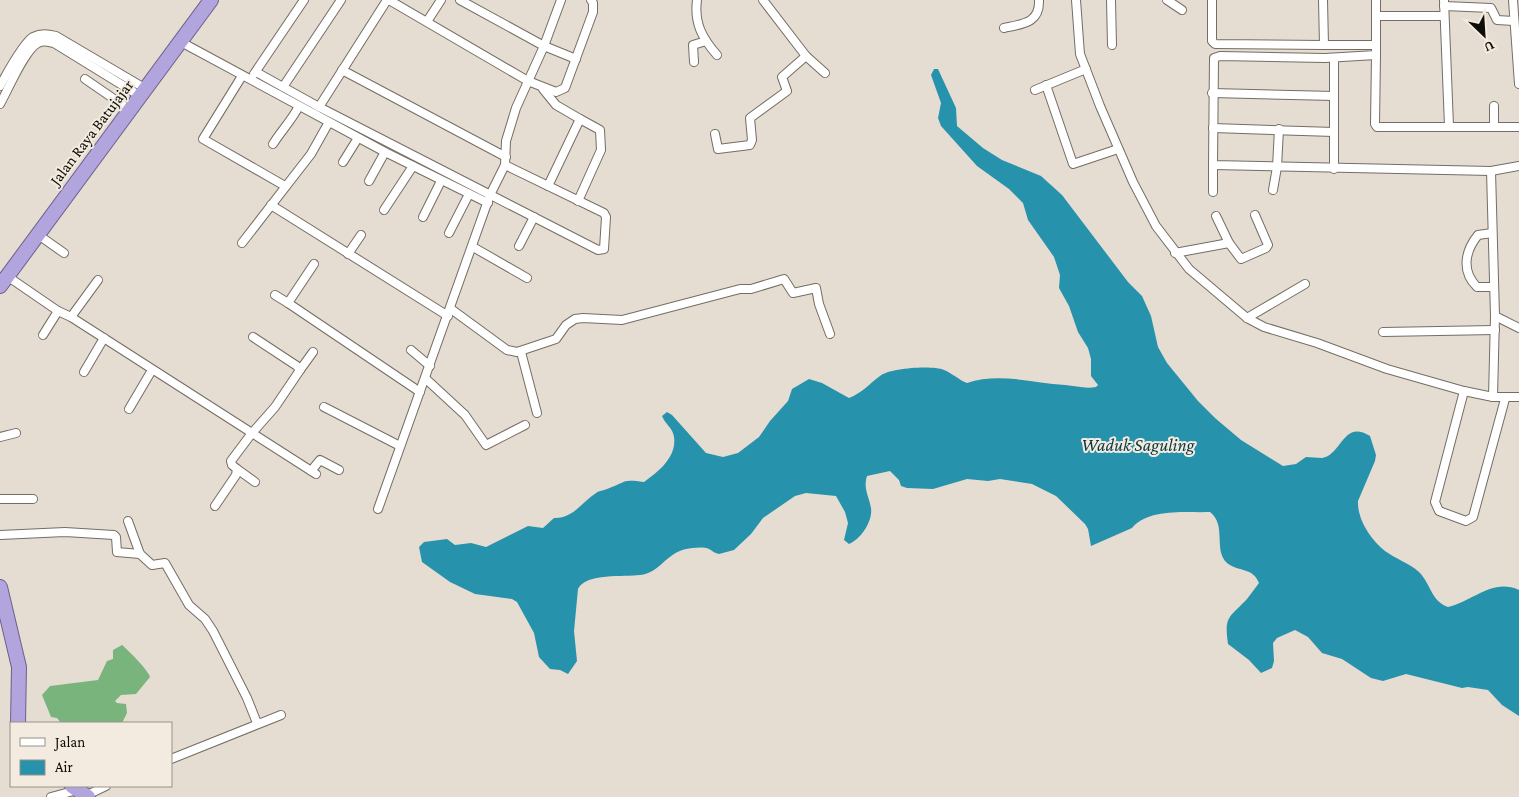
<svg xmlns="http://www.w3.org/2000/svg" width="1519" height="797" font-family="'Crimson Pro',serif">
  <style>
    .forest { fill: #7ab47d }
    .water { fill: #2792ac }
    .lines { fill: none; stroke-linecap: round; stroke-linejoin: round }
    .minor-casing { stroke: #746d63; stroke-width: 10 }
    .trunk-casing { stroke: #6c608c; stroke-width: 16 }
    .minor { stroke: #fff; stroke-width: 8 }
    .trunk { stroke: #b2a4dc; stroke-width: 14 }
    .labels { text-anchor: middle; stroke-width: 4; stroke-linejoin: round; paint-order: stroke }
    .street-label { font-size: 16px; fill: #0f0d09; stroke: #f3ebdf }
    .water-label { font-size: 18px; font-style: italic; fill: #083843; stroke: #f3ebdf }
  </style>
  <rect width="100%" height="100%" fill="#e6ddd2"/>
  <path class="forest" d="M 122,645 C 128,650 148,670 150,677 L 136,694 L 121,695 L 115,701 L 117,703 L 126,704 L 127,713 L 122,723 L 61,723 L 57,718 L 51,717 L 42,695 L 50,686 L 98,680 L 107,661 L 113,659 L 113,650 Z"/>
  <path class="water" d="M 934,69 L 938,69 L 956,108 L 957,126 L 983,148 L 1002,160 L 1041,176 L 1062,195 L 1128,282 L 1142,296 L 1151,316 L 1158,347 L 1167,363 L 1198,401 L 1215,418 L 1241,440 L 1283,466 L 1296,464 L 1306,457 C 1311,457 1317,458 1322,458 C 1342,455 1343,419 1370,436 L 1376,455 L 1375,461 L 1358,501 C 1357,519 1371,540 1385,551 C 1396,559 1409,563 1419,572 C 1431,584 1431,601 1448,607 C 1474,601 1492,578 1519,590 L 1519,716 L 1502,705 L 1488,690 L 1468,687 L 1462,688 L 1406,674 L 1383,681 L 1371,678 L 1342,659 L 1322,653 L 1308,637 L 1295,630 L 1277,638 L 1273,643 L 1274,661 L 1272,668 L 1261,673 L 1249,660 L 1228,644 C 1224,616 1229,618 1247,599 C 1251,594 1255,588 1259,583 C 1253,567 1238,572 1227,563 C 1213,550 1227,525 1210,512 C 1186,513 1149,508 1132,528 L 1091,546 L 1088,529 L 1085,524 L 1056,496 L 1032,484 L 1000,479 L 988,481 L 967,479 L 933,489 L 907,488 L 901,486 L 899,480 L 890,471 L 867,476 C 863,489 869,496 871,508 C 873,521 861,539 849,544 L 844,540 L 848,523 L 845,512 L 836,496 L 806,493 L 795,496 L 763,518 L 751,534 L 734,550 L 719,554 C 714,553 713,551 709,549 C 703,546 692,548 686,549 C 666,553 660,573 640,575 C 625,577 585,573 578,589 L 574,631 L 577,661 L 568,674 L 560,670 L 550,669 L 539,657 L 534,633 L 517,602 L 512,599 L 475,594 L 450,582 L 422,562 L 419,547 L 424,542 L 447,539 L 455,545 L 471,543 L 486,547 L 528,526 L 543,528 L 554,518 C 573,519 583,501 596,493 C 600,490 603,491 607,489 C 627,482 621,479 644,482 C 658,472 677,457 674,437 C 673,428 665,424 662,416 L 667,412 L 672,415 L 706,453 L 723,457 L 738,453 L 759,437 L 770,421 L 788,401 L 792,389 L 809,379 L 822,383 L 849,398 C 862,393 869,384 880,376 C 890,368 932,365 944,370 C 952,373 959,380 967,383 C 998,372 1033,383 1065,385 C 1076,386 1085,389 1096,387 L 1098,385 L 1091,376 L 1091,359 L 1088,348 L 1078,332 L 1069,306 L 1059,288 L 1060,275 L 1054,257 L 1028,220 L 1023,203 L 1009,189 L 977,166 L 941,126 L 938,118 L 941,103 L 931,75 Z"/>
  <g class="lines">
    <g class="minor-casing">
      <g id="minor">
        <path d="M 389,0 L 528,81 L 556,92 L 565,88 L 593,12 L 593,3 L 591,0"/>
        <path d="M 460,0 L 544,46 L 576,59"/>
        <path d="M 697,0 C 694,23 702,38 717,55"/>
        <path d="M 763,0 L 806,56 L 825,73"/>
        <path d="M 1076,0 L 1080,54 L 1100,106 L 1133,182 L 1156,226 L 1189,269 L 1247,318 L 1264,327 L 1317,343 L 1387,369 L 1464,391 L 1493,397"/>
        <path d="M 1111,0 L 1112,45"/>
        <path d="M 1167,0 L 1182,10"/>
        <path d="M 1212,0 L 1212,41 L 1215,44 L 1324,45"/>
        <path d="M 1323,0 L 1324,45 L 1376,45"/>
        <path d="M 1376,0 L 1376,55 L 1325,58 L 1220,56 L 1214,58 L 1213,165 L 1491,171 L 1519,166"/>
        <path d="M 1444,0 L 1449,126"/>
        <path d="M 1513,0 L 1519,84"/>
        <path d="M 1444,6 L 1491,8 L 1497,20 L 1514,21"/>
        <path d="M 1376,16 L 1444,16"/>
        <path d="M 428,20 L 441,0"/>
        <path d="M 1004,28 C 1023,24 1040,23 1039,0"/>
        <path d="M 181,42 L 385,152 L 488,203"/>
        <path d="M 1376,55 L 1375,124 L 1377,127 L 1519,127"/>
        <path d="M 694,62 L 693,45 L 706,41"/>
        <path d="M 342,70 L 506,157"/>
        <path d="M 256,72 L 319,107 L 598,250 L 604,249 L 606,217 L 604,213 L 505,165"/>
        <path d="M 254,74 L 304,0"/>
        <path d="M 242,76 L 203,139 L 285,186"/>
        <path d="M 85,79 L 130,110"/>
        <path d="M 1046,85 L 1073,164 L 1118,149"/>
        <path d="M 0,86 C 6,75 23,43 33,37 C 41,33 48,34 56,36 L 146,89"/>
        <path d="M 283,87 L 341,0"/>
        <path d="M 543,89 L 556,105 L 580,119"/>
        <path d="M 1035,90 L 1086,69"/>
        <path d="M 1212,93 L 1334,96"/>
        <path d="M 0,104 C 8,90 25,49 38,43 C 44,40 48,42 54,43 L 140,96"/>
        <path d="M 1494,106 L 1494,126"/>
        <path d="M 319,107 L 387,0"/>
        <path d="M 1213,128 L 1334,132"/>
        <path d="M 715,134 L 718,149 L 750,145 L 752,140 L 750,118 L 787,91 L 782,77 L 806,56"/>
        <path d="M 273,144 C 281,131 292,120 299,106"/>
        <path d="M 343,162 L 358,138"/>
        <path d="M 1334,169 L 1334,58"/>
        <path d="M 1491,171 L 1495,316 L 1519,328"/>
        <path d="M 369,181 L 385,152"/>
        <path d="M 548,186 L 580,119 L 600,130 L 601,150 L 578,201"/>
        <path d="M 1273,190 L 1277,167 L 1279,129"/>
        <path d="M 1213,192 L 1213,165"/>
        <path d="M 271,205 L 448,316"/>
        <path d="M 384,210 L 413,166"/>
        <path d="M 423,217 L 441,181"/>
        <path d="M 449,233 L 469,194"/>
        <path d="M 1492,233 L 1478,235 C 1465,251 1461,271 1477,287 L 1494,287"/>
        <path d="M 37,234 L 64,253"/>
        <path d="M 242,243 L 311,154 L 329,122"/>
        <path d="M 1229,243 L 1241,259 L 1266,248 L 1268,245 L 1255,215"/>
        <path d="M 519,246 L 534,217"/>
        <path d="M 473,247 L 527,278"/>
        <path d="M 1175,253 L 1229,243 L 1216,216"/>
        <path d="M 348,254 L 361,235"/>
        <path d="M 314,264 L 288,303 L 420,392"/>
        <path d="M 7,276 L 58,311 L 71,317 L 252,433 L 275,407 L 300,370 L 297,366 L 253,337"/>
        <path d="M 275,295 L 288,303"/>
        <path d="M 451,309 L 507,350 L 517,352 L 556,339 L 566,325 L 575,319 L 583,318 L 622,320 L 740,289 L 751,289 L 784,279 L 793,293 L 816,288 L 819,304 L 830,334"/>
        <path d="M 1495,316 L 1493,397 L 1519,397"/>
        <path d="M 71,317 L 98,280"/>
        <path d="M 1247,318 L 1305,284"/>
        <path d="M 1383,332 L 1495,330"/>
        <path d="M 43,335 L 58,311"/>
        <path d="M 411,350 L 430,366"/>
        <path d="M 521,352 L 537,413"/>
        <path d="M 300,370 L 313,352"/>
        <path d="M 84,372 L 104,338"/>
        <path d="M 426,379 L 465,415 L 486,445 L 525,425"/>
        <path d="M 1464,391 L 1435,502 L 1439,511 L 1466,521 L 1473,517 L 1505,399"/>
        <path d="M 324,407 L 400,446"/>
        <path d="M 129,409 L 152,370"/>
        <path d="M 0,437 L 16,433"/>
        <path d="M 237,469 L 255,482"/>
        <path d="M 311,471 L 320,460 L 339,470"/>
        <path d="M 0,499 L 33,499"/>
        <path d="M 215,506 L 236,475 L 237,469 L 232,465 L 231,461 L 252,433 L 316,474"/>
        <path d="M 378,509 L 490,195 L 505,165 L 506,141 L 516,108 L 544,46 L 561,0"/>
        <path d="M 128,521 L 140,554 L 152,565 L 165,563 L 189,605 L 205,619 L 213,631 L 247,698 L 257,723"/>
        <path d="M 0,535 L 65,532 L 114,535 L 116,537 L 117,552 L 140,554"/>
        <path d="M 171,759 L 281,715"/>
        <path d="M 85,796 L 106,786"/>
        <path d="M 51,797 L 77,790"/>
      </g>
    </g>
    <g class="trunk-casing">
      <g id="trunk">
        <path d="M 0,286 L 211,0"/>
        <path d="M 0,587 L 19,667 L 18,723"/>
        <path d="M 72,786 L 88,797"/>
      </g>
    </g>
    <use href="#minor" class="minor"/>
    <use href="#trunk" class="trunk"/>
  </g>
  <g class="labels">
    <g class="street-label">
      <text transform="translate(91 132) rotate(-53)" y="6">Jalan Raya Batujajar</text>
    </g>
    <g class="water-label">
      <text x="1138" y="451">Waduk Saguling</text>
    </g>
  </g>
  <rect x="10" y="722" width="162" height="65" fill="#f3ebdf" stroke="#989289"/>
  <rect x="20" y="738" width="25" height="8" fill="#ffffff" stroke="#989289"/>
  <text x="55" y="747" font-size="15" fill="#0f0d09">Jalan</text>
  <rect x="20" y="760" width="25" height="15" fill="#2792ac" stroke="#989289"/>
  <text x="55" y="772" font-size="15" fill="#0f0d09">Air</text>
  <g transform="translate(1484 35) rotate(155)" stroke="#f3ebdf" stroke-width="4" paint-order="stroke">
  <path d="M0-4L9 19L0 12L-9 19Z" fill="#0f0d09"/>
  <text y="-8" font-size="14" font-weight="bold" text-anchor="middle" fill="#0f0d09">U</text>
  </g>
</svg>
